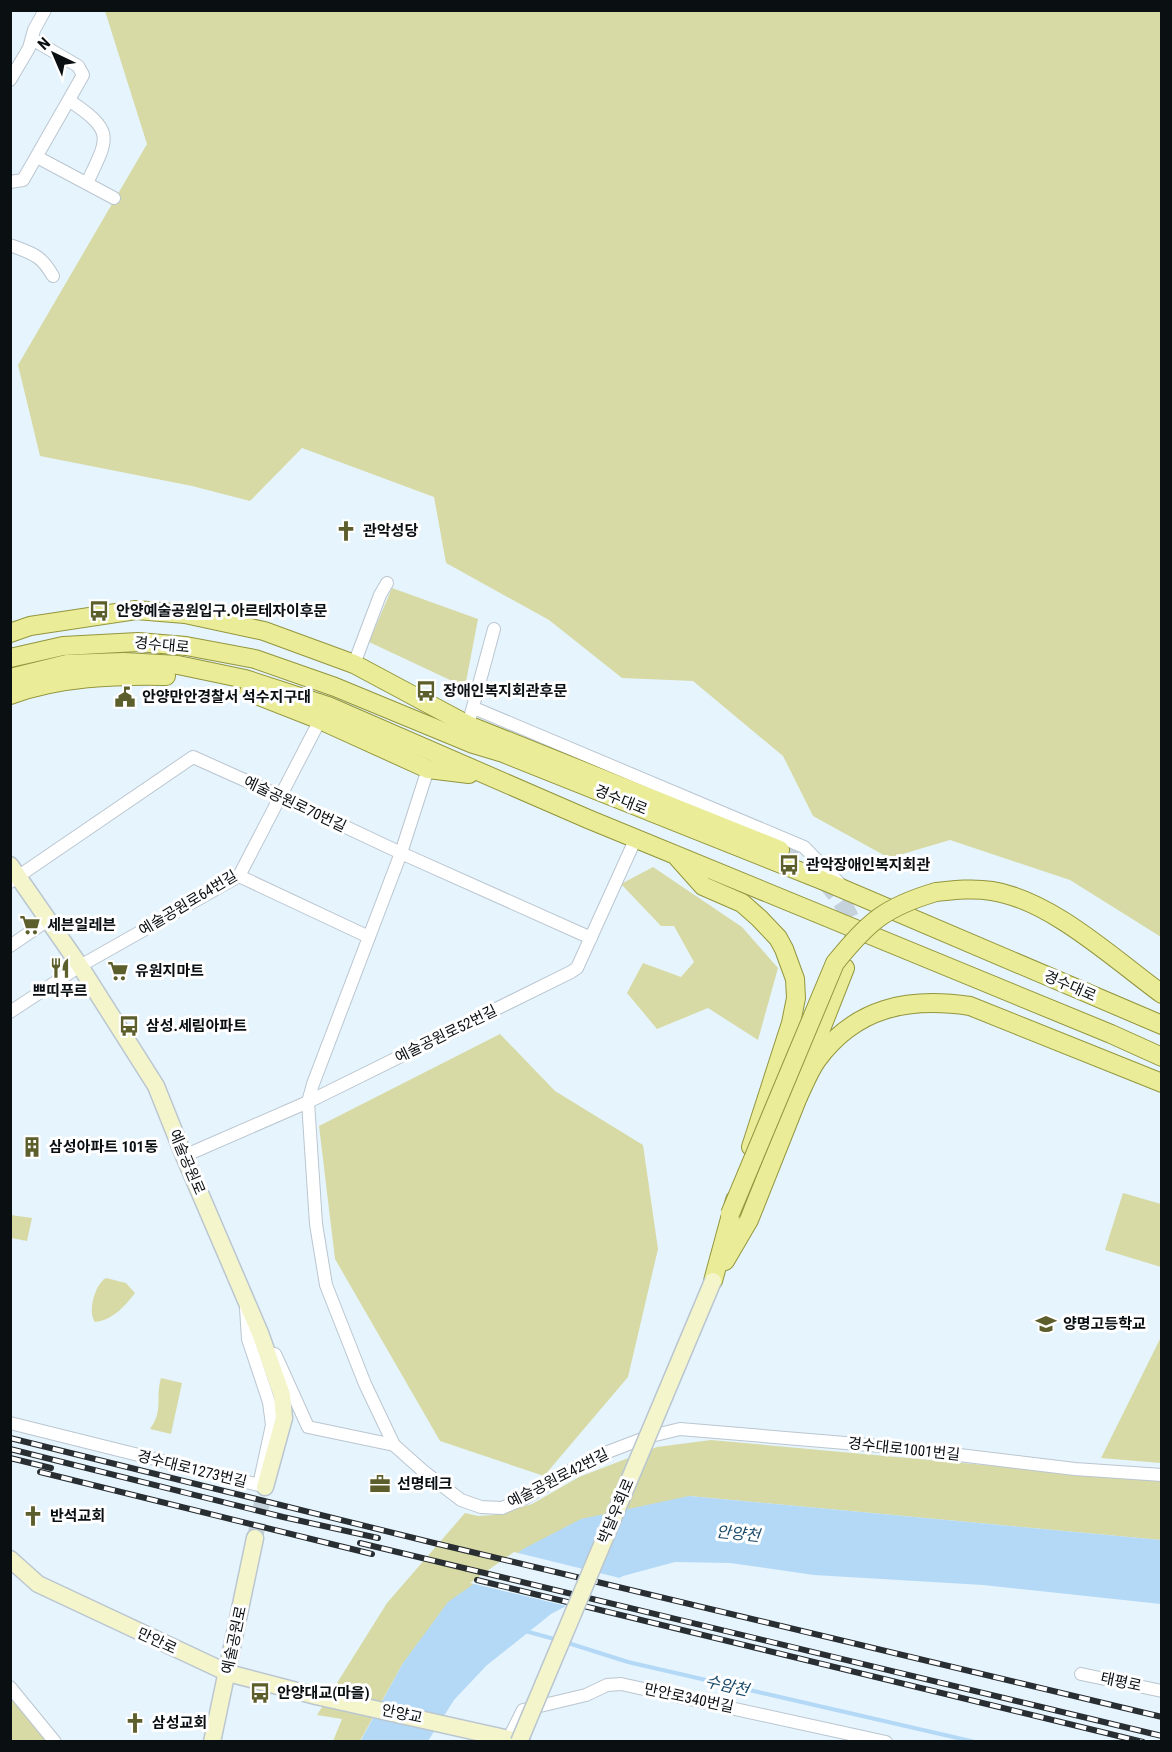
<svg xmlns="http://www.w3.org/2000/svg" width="1172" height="1752" font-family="'Roboto Condensed','Noto Sans KR',sans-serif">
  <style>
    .green { fill: #d7daa5 }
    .water { fill: #b4d9f6 }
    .pier { fill: #e6f4fe }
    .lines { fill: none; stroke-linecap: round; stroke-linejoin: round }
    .stream { stroke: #b4d9f6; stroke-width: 4 }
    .secondary-tunnel { stroke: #c5d2db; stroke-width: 16; stroke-dasharray: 16 8; stroke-linecap: butt }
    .primary-tunnel { stroke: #c5d2db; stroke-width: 18; stroke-dasharray: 18 9; stroke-linecap: butt }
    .street-casing { stroke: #bac6d0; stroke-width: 14 }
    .secondary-casing { stroke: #bac6d0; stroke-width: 19 }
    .primary-casing { stroke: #93963d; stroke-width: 20 }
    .street { stroke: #fff; stroke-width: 12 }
    .secondary { stroke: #f5f5cc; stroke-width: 16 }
    .primary { stroke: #ebec98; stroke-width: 18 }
    .rail-casing { stroke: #282e32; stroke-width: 6 }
    .rail { stroke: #fff; stroke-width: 4; stroke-dasharray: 11; stroke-linecap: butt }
    .secondary-bridge-casing { stroke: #bac6d0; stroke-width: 19; stroke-linecap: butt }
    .primary-bridge-casing { stroke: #93963d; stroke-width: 20; stroke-linecap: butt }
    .secondary-bridge { stroke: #f5f5cc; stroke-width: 16 }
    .primary-bridge { stroke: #ebec98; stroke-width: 18 }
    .labels { text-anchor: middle; stroke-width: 6; stroke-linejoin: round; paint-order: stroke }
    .poi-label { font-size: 15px; font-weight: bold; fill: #0a0f12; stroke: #fff; text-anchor: start }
    .street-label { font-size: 15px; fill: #0a0f12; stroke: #fff }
    .water-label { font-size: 16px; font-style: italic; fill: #194969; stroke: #fff }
  </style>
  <rect width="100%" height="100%" fill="#e6f4fe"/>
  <g class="green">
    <path d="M 105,11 L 1161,11 L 1161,937 L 1070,880 L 950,840 L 889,858 L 813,816 L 783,756 L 693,681 L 622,678 L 549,620 L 446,563 L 434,497 L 302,448 L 250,501 L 192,486 L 40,456 L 18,365 L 147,144 Z"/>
    <path d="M 392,588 L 478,619 L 465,687 L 369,642 Z"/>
    <path d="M 653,867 L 742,927 L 778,968 L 758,1040 L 708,1008 L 657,1029 L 627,993 L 643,963 L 681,977 L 694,962 L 674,926 L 661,926 L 621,884 Z"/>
    <path d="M 500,1034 L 555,1091 L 643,1145 L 658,1249 L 628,1377 L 544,1476 L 440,1441 L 335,1259 L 319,1126 Z"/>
    <path d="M 1123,1193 L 1161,1204 L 1161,1267 L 1105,1250 Z"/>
    <path d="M 11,1215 L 32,1218 L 27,1241 L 11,1238 Z"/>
    <path d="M 106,1278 L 126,1283 L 135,1293 C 125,1306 113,1320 95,1322 C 87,1312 95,1284 106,1278 Z"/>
    <path d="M 1161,1337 L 1161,1463 L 1101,1458 Z"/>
    <path d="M 161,1378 L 182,1383 L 171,1434 L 150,1429 C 164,1410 155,1398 161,1378 Z"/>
    <path d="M 711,1440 L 1161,1481 L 1161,1540 L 689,1496 L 403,1663 L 360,1741 L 333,1741 L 342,1719 L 317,1715 L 387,1603 L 465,1513 L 478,1516 L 494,1515 L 532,1504 L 579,1477 L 657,1447 Z"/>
    <path d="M 11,1695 L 48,1741 L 11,1741 Z"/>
  </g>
  <path class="water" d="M 689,1496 L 1161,1540 L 1161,1604 L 983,1585 L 814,1575 L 730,1563 L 675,1562 L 623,1576 L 551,1614 L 486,1666 L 454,1700 L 428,1741 L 360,1742 L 403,1663 L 448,1602 L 523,1549 L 581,1519 Z"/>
  <path class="pier" d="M 514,1552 L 624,1579 L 571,1607 L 470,1583 Z"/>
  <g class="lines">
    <g class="stream">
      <path d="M 525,1631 L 558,1640"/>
      <path d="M 565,1642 L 628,1662 L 975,1742"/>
    </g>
    <path class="secondary-tunnel" d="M 255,1538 L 265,1487"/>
    <path class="primary-tunnel" d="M 780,850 C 790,856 802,862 812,869 C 830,885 857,914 853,940"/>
    <g class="street-casing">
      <g id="street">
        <path d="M 10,80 L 29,48 L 34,30 L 45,10"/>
        <path d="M 70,101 C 116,132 108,138 87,183"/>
        <path d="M 37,157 L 114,198"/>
        <path d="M 10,182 L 23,180 L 83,75 L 78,66 L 32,39"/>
        <path d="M 10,245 C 33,254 40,254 53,276"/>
        <path d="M 354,664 L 380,595 L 387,583"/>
        <path d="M 474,708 L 804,847 L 841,885"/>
        <path d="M 468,725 L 494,629"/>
        <path d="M 239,876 L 369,937"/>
        <path d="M 10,882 L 193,757 L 280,796 L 401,853 L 591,938"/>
        <path d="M 10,946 L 48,920"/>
        <path d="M 10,1012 L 80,966 L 239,876 L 320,720"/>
        <path d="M 184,1156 L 308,1102 L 571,972 L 577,968 L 636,838"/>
        <path d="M 275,1354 L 308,1427 L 394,1445 L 422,1470 L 461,1500 L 481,1507 L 502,1508 L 525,1498 L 592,1458 L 647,1437 L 680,1429 L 893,1447 L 1075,1469 L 1162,1475"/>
        <path d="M 10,1423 L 259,1485 L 272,1425 L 269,1402 L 248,1339 L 246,1308"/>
        <path d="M 394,1445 L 365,1384 L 326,1285 L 316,1224 L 308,1102 L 313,1084 L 401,853 L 428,769"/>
        <path d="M 1081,1674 L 1162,1691"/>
        <path d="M 10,1687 L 55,1742"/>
        <path d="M 509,1738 L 523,1710 L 586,1695 L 607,1685 L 621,1684 L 886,1742"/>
      </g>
    </g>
    <g class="secondary-casing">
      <g id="secondary">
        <path d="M 10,865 L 80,966 L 156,1086 L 184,1156 L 260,1333 L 282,1395 L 284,1418 L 265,1487"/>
        <path d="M 10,1559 L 38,1584 L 228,1673 L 316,1696 L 522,1742"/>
        <path d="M 212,1742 L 255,1538"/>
      </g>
    </g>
    <g class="primary-casing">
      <g id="primary">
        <path d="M 10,633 L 30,626 L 136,610 L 185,614 L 264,631 L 354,664 L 468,725 L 780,850"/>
        <path d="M 10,658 L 63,646 L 138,642 L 186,646 L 255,659 L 335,687 L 473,744 L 503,753 L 829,883 L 1162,1025"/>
        <path d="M 10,678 L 67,664 L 124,662 L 178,665 L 245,679 L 328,706 L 588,819 L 1111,1034 L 1162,1057"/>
        <path d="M 249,692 L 320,720 L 428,769 L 469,774"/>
        <path d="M 10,695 C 59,677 115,675 166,676"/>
        <path d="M 678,858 L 703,886 L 742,903 L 759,918 L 778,938 L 784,949 L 795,979 L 796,998 L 791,1023 L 751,1147"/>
        <path d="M 936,892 C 955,890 973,888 992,891 C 1051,900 1114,959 1162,994"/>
        <path d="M 798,1097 C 804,1085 809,1071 817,1060 C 856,1007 908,997 970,1006 L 1162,1083"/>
        <path d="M 725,1261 L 749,1220 L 798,1097 L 810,1057 L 845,968"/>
        <path d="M 713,1281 L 735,1200"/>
      </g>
    </g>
    <use href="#street" class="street"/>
    <use href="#secondary" class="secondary"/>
    <use href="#primary" class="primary"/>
    <g class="rail-casing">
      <g id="rail">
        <path d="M 10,1438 L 434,1543 L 1162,1717"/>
        <path d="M 10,1449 L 283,1517 L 378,1538"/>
        <path d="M 10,1458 L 51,1468"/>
        <path d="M 40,1472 L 372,1554"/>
        <path d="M 360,1543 L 1162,1736"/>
        <path d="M 477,1580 L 1143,1742"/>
      </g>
    </g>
    <use href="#rail" class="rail"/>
    <g class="secondary-bridge-casing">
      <path id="secondary-bridge" d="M 519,1742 L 713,1281"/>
    </g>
    <g class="primary-bridge-casing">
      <path id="primary-bridge" d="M 730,1214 L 835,963 C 868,922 885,907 936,892"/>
    </g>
    <use href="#secondary-bridge" class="secondary-bridge"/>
    <use href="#primary-bridge" class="primary-bridge"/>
  </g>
  <defs>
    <g id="church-bare" transform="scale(1.62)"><path d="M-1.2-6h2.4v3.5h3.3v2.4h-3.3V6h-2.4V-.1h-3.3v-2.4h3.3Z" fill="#5c5e2b" stroke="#fff" stroke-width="2.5" paint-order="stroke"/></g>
    <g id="bus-bare" transform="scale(1.62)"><path d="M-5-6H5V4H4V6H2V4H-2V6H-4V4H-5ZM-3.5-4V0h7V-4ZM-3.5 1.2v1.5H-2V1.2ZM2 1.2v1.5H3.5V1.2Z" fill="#5c5e2b" stroke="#fff" stroke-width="2.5" paint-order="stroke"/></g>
    <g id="civic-bare" transform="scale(1.62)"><path d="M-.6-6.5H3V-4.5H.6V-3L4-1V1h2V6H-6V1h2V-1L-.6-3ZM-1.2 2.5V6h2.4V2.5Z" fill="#5c5e2b" stroke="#fff" stroke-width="2.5" paint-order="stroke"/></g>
    <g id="supermarket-bare" transform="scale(1.62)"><path d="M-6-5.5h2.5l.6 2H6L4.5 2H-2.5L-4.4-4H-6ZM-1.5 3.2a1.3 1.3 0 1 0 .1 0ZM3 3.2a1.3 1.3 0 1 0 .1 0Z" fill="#5c5e2b" stroke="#fff" stroke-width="2.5" paint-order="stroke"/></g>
    <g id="restaurant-bare" transform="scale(1.62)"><path d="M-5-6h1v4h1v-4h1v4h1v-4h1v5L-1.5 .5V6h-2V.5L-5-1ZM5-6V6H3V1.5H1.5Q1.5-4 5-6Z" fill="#5c5e2b" stroke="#fff" stroke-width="2.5" paint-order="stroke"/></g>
    <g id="building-bare" transform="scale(1.62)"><path d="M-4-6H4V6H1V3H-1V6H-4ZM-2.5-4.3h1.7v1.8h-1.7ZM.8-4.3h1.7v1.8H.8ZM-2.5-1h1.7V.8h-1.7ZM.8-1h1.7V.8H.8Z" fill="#5c5e2b" stroke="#fff" stroke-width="2.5" paint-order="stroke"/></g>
    <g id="school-bare" transform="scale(1.62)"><path d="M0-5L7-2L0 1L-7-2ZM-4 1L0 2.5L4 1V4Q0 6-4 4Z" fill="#5c5e2b" stroke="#fff" stroke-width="2.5" paint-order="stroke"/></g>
    <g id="office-bare" transform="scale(1.62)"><path d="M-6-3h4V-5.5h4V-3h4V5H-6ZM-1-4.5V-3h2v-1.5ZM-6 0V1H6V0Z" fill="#5c5e2b" stroke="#fff" stroke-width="2.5" paint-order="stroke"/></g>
  </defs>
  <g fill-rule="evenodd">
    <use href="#church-bare" x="346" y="531"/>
    <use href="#bus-bare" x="99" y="611"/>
    <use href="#bus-bare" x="426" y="691"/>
    <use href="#civic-bare" x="125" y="697"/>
    <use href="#bus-bare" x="789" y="865"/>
    <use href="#supermarket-bare" x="30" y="925"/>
    <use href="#restaurant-bare" x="60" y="968"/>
    <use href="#supermarket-bare" x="118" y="971"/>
    <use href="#bus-bare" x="129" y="1026"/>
    <use href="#building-bare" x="32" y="1147"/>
    <use href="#school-bare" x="1046" y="1324"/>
    <use href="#office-bare" x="380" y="1484"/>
    <use href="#church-bare" x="33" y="1516"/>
    <use href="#bus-bare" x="260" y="1693"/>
    <use href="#church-bare" x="135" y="1723"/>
  </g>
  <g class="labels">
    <g class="poi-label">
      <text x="363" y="536">관악성당</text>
      <text x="116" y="616">안양예술공원입구.아르테자이후문</text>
      <text x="443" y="696">장애인복지회관후문</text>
      <text x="142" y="702">안양만안경찰서 석수지구대</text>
      <text x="806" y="870">관악장애인복지회관</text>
      <text x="47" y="930">세븐일레븐</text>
      <text x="135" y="976">유원지마트</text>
      <text x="60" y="996" text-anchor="middle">쁘띠푸르</text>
      <text x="146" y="1031">삼성.세림아파트</text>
      <text x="49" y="1152">삼성아파트 101동</text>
      <text x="1063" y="1329">양명고등학교</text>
      <text x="397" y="1489">선명테크</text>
      <text x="50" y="1521">반석교회</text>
      <text x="277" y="1698">안양대교(마을)</text>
      <text x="152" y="1728">삼성교회</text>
    </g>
    <g class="street-label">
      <text transform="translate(162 645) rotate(5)" y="5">경수대로</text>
      <text transform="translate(621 800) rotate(22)" y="5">경수대로</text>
      <text transform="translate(295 804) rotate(25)" y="5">예술공원로70번길</text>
      <text transform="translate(188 903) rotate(-31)" y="5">예술공원로64번길</text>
      <text transform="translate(1070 986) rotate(23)" y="5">경수대로</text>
      <text transform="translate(446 1034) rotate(-26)" y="5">예술공원로52번길</text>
      <text transform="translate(187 1162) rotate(67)" y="5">예술공원로</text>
      <text transform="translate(904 1449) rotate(6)" y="5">경수대로1001번길</text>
      <text transform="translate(192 1469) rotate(14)" y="5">경수대로1273번길</text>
      <text transform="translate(558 1478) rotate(-27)" y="5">예술공원로42번길</text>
      <text transform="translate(616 1511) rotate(-67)" y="5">박달우회로</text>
      <text transform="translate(234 1640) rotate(-78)" y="5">예술공원로</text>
      <text transform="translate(157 1641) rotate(25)" y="5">만안로</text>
      <text transform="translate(1121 1682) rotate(12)" y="5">태평로</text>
      <text transform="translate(689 1698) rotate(12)" y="5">만안로340번길</text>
      <text transform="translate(402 1714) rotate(12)" y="5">안양교</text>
    </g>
    <g class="water-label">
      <text transform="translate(738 1533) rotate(6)" y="6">안양천</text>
      <text transform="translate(727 1685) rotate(13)" y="6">수암천</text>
    </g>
  </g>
  <rect width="1172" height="1752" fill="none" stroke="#0a0f12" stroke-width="24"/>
  <g transform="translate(54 54) rotate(316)" stroke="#ffffff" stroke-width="4.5" paint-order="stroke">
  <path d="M0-4.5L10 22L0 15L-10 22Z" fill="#0a0f12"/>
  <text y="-9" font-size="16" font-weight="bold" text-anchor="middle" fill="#0a0f12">N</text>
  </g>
</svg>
